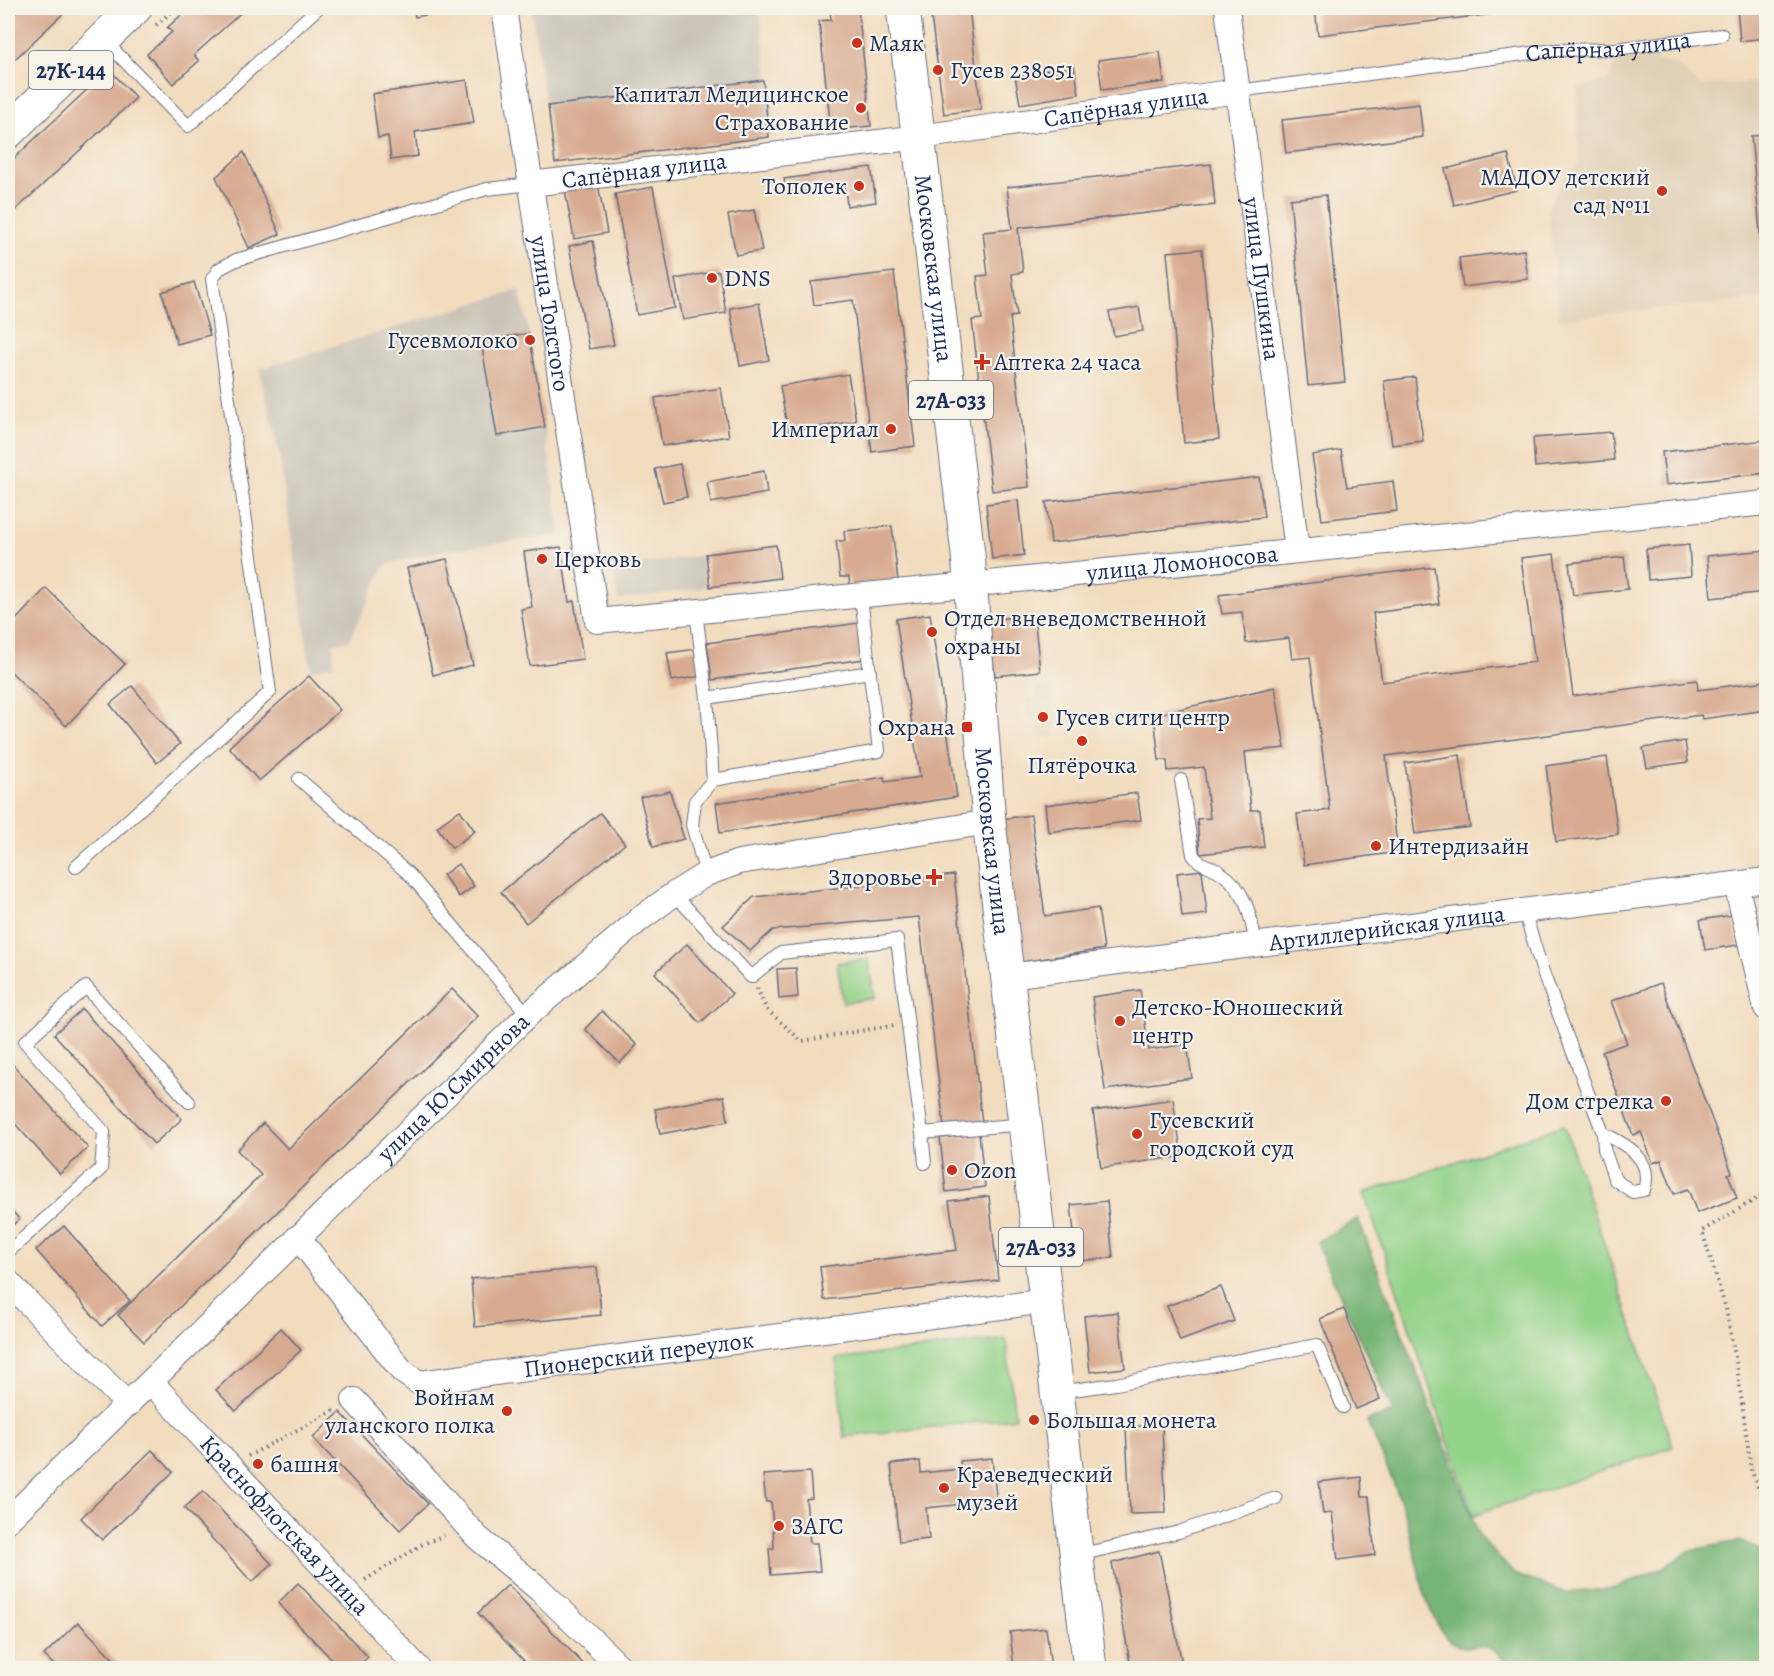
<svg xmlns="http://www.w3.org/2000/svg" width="1774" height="1676" font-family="Alegreya,serif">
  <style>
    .built { fill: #dfceb4 }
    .industrial { fill: #cbc3b8 }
    .green { fill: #94d38a; stroke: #588174; stroke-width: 1.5 }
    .forest { fill: #77b576; stroke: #49726a; stroke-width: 1.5 }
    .building { fill: #d8ab91 }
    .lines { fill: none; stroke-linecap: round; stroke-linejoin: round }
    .lane-casing { stroke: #666c80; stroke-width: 14 }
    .street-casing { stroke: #666c80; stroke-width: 26 }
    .primary-casing { stroke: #666c80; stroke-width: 35 }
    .path { stroke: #666c80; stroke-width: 4; stroke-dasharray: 1.5 4.5; stroke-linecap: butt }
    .lane { stroke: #fff; stroke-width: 12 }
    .street { stroke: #fff; stroke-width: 24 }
    .primary { stroke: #fff; stroke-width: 33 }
    .poi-dot { fill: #c8321e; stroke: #f7f3e8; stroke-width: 2 }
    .labels { text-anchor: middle; stroke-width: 4.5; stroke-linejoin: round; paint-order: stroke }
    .shield { fill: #f7f3e8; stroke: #5d6a87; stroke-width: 1.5 }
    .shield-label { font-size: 22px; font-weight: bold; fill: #1b2f5e }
    .poi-label { font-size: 24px; fill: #1b2f5e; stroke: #f7f3e8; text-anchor: start }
    .street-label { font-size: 24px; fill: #1b2f5e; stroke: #f7f3e8 }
  </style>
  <rect width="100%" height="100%" fill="#f7f3e8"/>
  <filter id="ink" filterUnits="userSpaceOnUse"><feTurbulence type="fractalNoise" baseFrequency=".0167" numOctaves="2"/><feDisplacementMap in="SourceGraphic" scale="12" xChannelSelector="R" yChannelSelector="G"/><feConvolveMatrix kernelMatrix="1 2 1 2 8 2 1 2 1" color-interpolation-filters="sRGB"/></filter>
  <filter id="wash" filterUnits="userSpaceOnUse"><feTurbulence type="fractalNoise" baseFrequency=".008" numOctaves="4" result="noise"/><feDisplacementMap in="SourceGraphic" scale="24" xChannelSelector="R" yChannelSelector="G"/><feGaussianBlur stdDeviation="1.35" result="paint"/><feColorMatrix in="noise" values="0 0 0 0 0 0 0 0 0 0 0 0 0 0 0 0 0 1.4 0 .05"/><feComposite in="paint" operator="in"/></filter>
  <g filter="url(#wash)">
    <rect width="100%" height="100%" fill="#f2dcbe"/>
    <g class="built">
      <path d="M 1619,51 L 1679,66 L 1700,86 L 1766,81 L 1766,298 L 1559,319 L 1548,207 L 1566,175 L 1579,165 L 1577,88 L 1609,79 Z"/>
      <path d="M 1053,686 L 1055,737 L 1038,737 L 1037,719 L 1027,719 L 1026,698 L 1036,698 L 1035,687 Z"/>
    </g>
    <g class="industrial">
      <path d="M 531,8 L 759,8 L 776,136 L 555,163 Z"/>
      <path d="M 519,290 L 529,333 L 481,342 L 497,435 L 545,427 L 560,535 L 439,551 L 385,565 L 349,641 L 333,643 L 334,665 L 311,670 L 278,446 L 259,369 Z"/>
      <path d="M 702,555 L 706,587 L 618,600 L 613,568 Z"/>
    </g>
    <g class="green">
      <path d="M 869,959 L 875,998 L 843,1003 L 837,963 Z"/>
      <path d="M 1564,1125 L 1673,1447 L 1473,1515 L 1364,1193 Z"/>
      <path d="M 1006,1339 L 1015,1418 L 844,1437 L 836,1359 Z"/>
    </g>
    <path class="forest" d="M 1358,1218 L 1480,1537 L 1514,1574 L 1566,1593 L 1616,1588 L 1663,1568 L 1691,1550 L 1739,1541 L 1766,1552 L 1766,1668 L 1508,1668 C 1486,1626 1466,1663 1445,1636 C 1420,1603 1417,1553 1405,1515 C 1395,1483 1380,1452 1367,1421 L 1393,1412 L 1316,1242 Z"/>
    <g id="blocks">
      <g class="building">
        <path d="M 12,8 L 69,8 L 15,59 L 8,51 L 8,12 Z"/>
        <path d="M 189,8 L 246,8 L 194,55 L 199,61 L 173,84 L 147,54 L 172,32 L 167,28 Z"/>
        <path d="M 414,8 L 455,8 L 456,10 L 415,17 Z"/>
        <path d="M 830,8 L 858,8 L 871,126 L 831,130 L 819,21 L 831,20 Z"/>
        <path d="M 940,8 L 969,8 L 981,109 L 944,114 L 930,9 Z"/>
        <path d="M 1315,8 L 1536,8 L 1536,9 L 1318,35 Z"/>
        <path d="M 1737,8 L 1766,8 L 1766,38 L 1740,41 Z"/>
        <path d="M 1160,52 L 1164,82 L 1102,90 L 1098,60 Z"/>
        <path d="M 1074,66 L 1079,94 L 1020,104 L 1015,76 Z"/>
        <path d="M 109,69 L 136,98 L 8,217 L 8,164 Z"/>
        <path d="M 467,80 L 474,123 L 415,132 L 418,156 L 391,160 L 388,136 L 378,138 L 372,94 Z"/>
        <path d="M 763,80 L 769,137 L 555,163 L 548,106 Z"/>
        <path d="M 1419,104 L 1423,137 L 1286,153 L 1282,120 Z"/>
        <path d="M 1766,135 L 1766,262 L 1763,262 L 1751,136 Z"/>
        <path d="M 244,152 L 280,234 L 249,248 L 216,177 Z"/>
        <path d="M 1508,154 L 1517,190 L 1454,205 L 1445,169 Z"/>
        <path d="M 1211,164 L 1215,205 L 1018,228 L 1023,272 L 1012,274 L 1017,316 L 1010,317 L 1029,487 L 992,491 L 972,320 L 982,319 L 977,276 L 988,275 L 983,232 L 1012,229 L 1007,187 Z"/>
        <path d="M 871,167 L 876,202 L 847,206 L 845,187 L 786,194 L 784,179 Z"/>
        <path d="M 598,184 L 607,233 L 574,239 L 565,190 Z"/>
        <path d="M 653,187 L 675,308 L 637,315 L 615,194 Z"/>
        <path d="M 1326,195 L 1345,382 L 1308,386 L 1290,199 Z"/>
        <path d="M 754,210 L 762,251 L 736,255 L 728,215 Z"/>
        <path d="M 593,241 L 614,345 L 589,349 L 569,246 Z"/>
        <path d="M 1202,249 L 1219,439 L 1184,443 L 1167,252 Z"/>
        <path d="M 1524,250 L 1528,279 L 1463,287 L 1459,258 Z"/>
        <path d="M 719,271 L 726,313 L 683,320 L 675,279 Z"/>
        <path d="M 894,272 L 915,446 L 872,452 L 853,300 L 814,305 L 811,282 Z"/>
        <path d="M 194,282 L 210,335 L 177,344 L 162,292 Z"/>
        <path d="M 759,303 L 769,360 L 740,366 L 730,308 Z"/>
        <path d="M 1139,307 L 1143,331 L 1114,336 L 1109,312 Z"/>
        <path d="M 529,333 L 545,427 L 497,436 L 481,341 Z"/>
        <path d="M 848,374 L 856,421 L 788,432 L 780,386 Z"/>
        <path d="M 1415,377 L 1423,441 L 1392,445 L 1384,381 Z"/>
        <path d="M 721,388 L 729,436 L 662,446 L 655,398 Z"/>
        <path d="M 1611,432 L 1614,460 L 1535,467 L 1533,438 Z"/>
        <path d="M 1766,440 L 1766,473 L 1666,485 L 1662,452 Z"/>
        <path d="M 1341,450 L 1347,487 L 1393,481 L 1397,511 L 1322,520 L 1312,455 Z"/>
        <path d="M 680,464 L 687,497 L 663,502 L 655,469 Z"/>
        <path d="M 764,471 L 767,493 L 711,503 L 707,482 Z"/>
        <path d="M 1259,477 L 1264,517 L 1051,543 L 1046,502 Z"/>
        <path d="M 1018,500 L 1024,555 L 992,559 L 986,504 Z"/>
        <path d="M 892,526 L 898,581 L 850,586 L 849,577 L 840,577 L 836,541 L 845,541 L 844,531 Z"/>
        <path d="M 776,545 L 780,578 L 710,587 L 706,554 Z"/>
        <path d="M 1689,545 L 1691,576 L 1648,580 L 1646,549 Z"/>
        <path d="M 561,547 L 569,602 L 574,601 L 583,659 L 530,666 L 521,609 L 532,607 L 524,552 Z"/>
        <path d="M 1766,550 L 1766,592 L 1711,598 L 1707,556 Z"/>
        <path d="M 1554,554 L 1573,696 L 1697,680 L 1698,690 L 1766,681 L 1766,710 L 1702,719 L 1701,715 L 1386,756 L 1398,852 L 1304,865 L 1297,814 L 1330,810 L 1310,657 L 1292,659 L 1289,638 L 1246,643 L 1242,612 L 1222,614 L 1219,595 L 1434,567 L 1439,604 L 1373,613 L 1382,682 L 1535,662 L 1521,558 Z"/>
        <path d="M 1624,557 L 1628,589 L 1573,595 L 1569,563 Z"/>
        <path d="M 447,559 L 473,665 L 433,675 L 407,568 Z"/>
        <path d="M 46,588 L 125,664 L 66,726 L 8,669 L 8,628 Z"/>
        <path d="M 930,614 L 957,797 L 720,833 L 716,803 L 884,777 L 885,782 L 920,777 L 896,619 Z"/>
        <path d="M 1034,615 L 1040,671 L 995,676 L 988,620 Z"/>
        <path d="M 859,623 L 864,659 L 712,680 L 707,643 Z"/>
        <path d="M 697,649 L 702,676 L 672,681 L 667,653 Z"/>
        <path d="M 309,676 L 340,710 L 259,781 L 229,747 Z"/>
        <path d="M 132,686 L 180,744 L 157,763 L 110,704 Z"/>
        <path d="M 1275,687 L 1285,748 L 1245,752 L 1251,810 L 1260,810 L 1264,847 L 1200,854 L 1197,819 L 1210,818 L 1204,767 L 1168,771 L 1167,760 L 1159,760 L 1154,715 Z"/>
        <path d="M 1685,741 L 1688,762 L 1647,768 L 1643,748 Z"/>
        <path d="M 1460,755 L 1470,827 L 1415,834 L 1405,763 Z"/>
        <path d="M 1607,757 L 1618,834 L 1556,842 L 1546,766 Z"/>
        <path d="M 670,791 L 684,839 L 653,847 L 640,797 Z"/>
        <path d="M 1137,793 L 1141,820 L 1048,832 L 1045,805 Z"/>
        <path d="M 460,810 L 475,831 L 452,848 L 437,827 Z"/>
        <path d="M 600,813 L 625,844 L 526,923 L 501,892 Z"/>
        <path d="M 1031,815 L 1045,916 L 1098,908 L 1104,949 L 1015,963 L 1002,819 Z"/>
        <path d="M 458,864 L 474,886 L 459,897 L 443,875 Z"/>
        <path d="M 1202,870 L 1207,914 L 1182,917 L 1177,873 Z"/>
        <path d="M 954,875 L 982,1123 L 944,1126 L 919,917 L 773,930 L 750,951 L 723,926 L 754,897 Z"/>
        <path d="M 1733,915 L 1738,945 L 1705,950 L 1700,920 Z"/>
        <path d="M 687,944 L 732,994 L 700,1023 L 655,973 Z"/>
        <path d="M 796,968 L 798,997 L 779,999 L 777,969 Z"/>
        <path d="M 1661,983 L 1732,1173 L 1728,1174 L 1737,1198 L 1697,1213 L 1688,1189 L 1674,1194 L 1661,1160 L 1653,1163 L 1641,1132 L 1633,1135 L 1602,1052 L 1627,1043 L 1611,1001 Z"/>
        <path d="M 452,989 L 478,1016 L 144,1342 L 118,1315 L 261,1175 L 237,1150 L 263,1123 L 288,1149 Z"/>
        <path d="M 1140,990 L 1149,1050 L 1187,1044 L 1192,1078 L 1105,1090 L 1092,997 Z"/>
        <path d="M 82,1009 L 182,1119 L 154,1144 L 54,1034 Z"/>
        <path d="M 602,1011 L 637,1045 L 620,1063 L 585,1029 Z"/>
        <path d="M 8,1059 L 88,1148 L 60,1174 L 8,1116 Z"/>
        <path d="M 724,1096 L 728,1121 L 660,1134 L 655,1109 Z"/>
        <path d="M 1173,1099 L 1182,1156 L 1101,1168 L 1093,1111 Z"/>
        <path d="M 979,1134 L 985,1187 L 946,1192 L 940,1138 Z"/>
        <path d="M 989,1196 L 998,1280 L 824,1300 L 820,1267 L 957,1250 L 949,1201 Z"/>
        <path d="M 1107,1201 L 1113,1258 L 1077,1261 L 1071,1205 Z"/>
        <path d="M 8,1206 L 19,1219 L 8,1230 Z"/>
        <path d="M 64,1226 L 130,1301 L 102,1326 L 36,1250 Z"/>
        <path d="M 597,1267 L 601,1315 L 475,1327 L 471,1279 Z"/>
        <path d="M 1221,1287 L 1234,1321 L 1180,1341 L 1167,1306 Z"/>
        <path d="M 1344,1309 L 1380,1399 L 1356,1409 L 1320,1319 Z"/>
        <path d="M 1118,1312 L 1125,1368 L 1090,1372 L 1084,1316 Z"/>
        <path d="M 281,1328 L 301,1350 L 236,1411 L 216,1390 Z"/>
        <path d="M 340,1412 L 428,1504 L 400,1530 L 313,1438 Z"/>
        <path d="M 1162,1425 L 1166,1513 L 1130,1514 L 1126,1427 Z"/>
        <path d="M 152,1450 L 173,1472 L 102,1540 L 81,1518 Z"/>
        <path d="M 992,1458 L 997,1505 L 964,1508 L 964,1504 L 926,1508 L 929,1539 L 899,1542 L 891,1464 L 920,1461 L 921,1473 L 961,1469 L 960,1461 Z"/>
        <path d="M 810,1472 L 812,1498 L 806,1499 L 810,1543 L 817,1543 L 820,1571 L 771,1575 L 769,1549 L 774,1548 L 773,1527 L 771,1502 L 766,1502 L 763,1475 Z"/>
        <path d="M 1361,1477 L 1362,1497 L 1369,1497 L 1375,1555 L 1338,1560 L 1332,1513 L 1323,1514 L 1319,1482 Z"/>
        <path d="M 203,1491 L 272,1564 L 252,1582 L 184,1508 Z"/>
        <path d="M 1159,1551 L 1183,1668 L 1131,1668 L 1112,1563 Z"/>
        <path d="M 298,1583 L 368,1657 L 356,1668 L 340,1668 L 278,1603 Z"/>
        <path d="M 508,1585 L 587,1668 L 531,1668 L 478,1613 Z"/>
        <path d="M 78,1622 L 122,1668 L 57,1668 L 44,1655 Z"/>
        <path d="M 1046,1628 L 1051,1668 L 1014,1668 L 1010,1632 Z"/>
      </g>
    </g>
  </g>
  <g filter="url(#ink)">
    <use href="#blocks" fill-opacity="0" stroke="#666c80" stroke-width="1.5"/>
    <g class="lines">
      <g class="lane-casing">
        <g id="lane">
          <path d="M 105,41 L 188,126 L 318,8"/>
          <path id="s1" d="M 1237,91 L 1555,50 L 1615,49 L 1722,35"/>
          <path d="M 696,612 L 707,698 L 713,780 L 695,801 L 692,825 L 706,874"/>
          <path d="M 707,698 L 870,672"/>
          <path d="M 299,779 L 410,875 L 528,1015"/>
          <path d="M 713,780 L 879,751 L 861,597"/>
          <path d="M 1181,780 L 1193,855 C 1199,865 1210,865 1220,872 C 1246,889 1251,916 1256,945"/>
          <path d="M 76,867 L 270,692 L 212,279 L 219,269 L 236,260 L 487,189 L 531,184"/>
          <path d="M 674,894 L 751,977 L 781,953 L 897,940 L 922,1133 L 1025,1124"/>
          <path d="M 1524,911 L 1543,972 L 1603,1133 C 1627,1145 1654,1159 1644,1190 L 1633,1192 L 1615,1180 L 1604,1149 L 1603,1133"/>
          <path d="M 922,1133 L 925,1163"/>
          <path d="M 8,1252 L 101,1169 L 104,1132 L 25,1042 L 86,987 L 189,1102"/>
          <path d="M 1058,1392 L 1116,1384 L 1317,1345 L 1343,1407"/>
          <path d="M 1078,1555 L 1179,1532 L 1276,1498"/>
        </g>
      </g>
      <g class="street-casing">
        <g id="street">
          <path id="s2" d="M 504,8 L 597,621 C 987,585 1377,542 1766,503"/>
          <path id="s3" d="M 1227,8 L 1297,550"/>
          <path id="s4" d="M 531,184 L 920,137 L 1237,91"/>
          <path d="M 1736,884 L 1766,1008"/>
          <path id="s5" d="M 1008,976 L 1766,880"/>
          <path id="s6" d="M 298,1237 L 402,1371 L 419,1383 L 1047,1301"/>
          <path d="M 8,1282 L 128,1405"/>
          <path id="s7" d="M 151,1382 L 418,1668"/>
          <path d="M 354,1400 L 477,1537 L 540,1590 L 621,1668"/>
          <path id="s8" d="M 8,1520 L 528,1015 L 640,919 L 674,894 L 706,874 L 739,862 L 989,822"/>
        </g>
      </g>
      <g class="primary-casing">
        <g id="primary">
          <path id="s9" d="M 903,8 L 968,554 L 989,822 L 1090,1668"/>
          <path d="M 8,132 L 135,8"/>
        </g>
      </g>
      <g class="path">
        <path d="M 156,25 L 176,8"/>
        <path d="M 757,988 L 767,1010 L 802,1041 L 894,1025"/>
        <path d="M 1766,1193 L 1702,1231 L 1726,1309 L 1737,1367 L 1751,1469 L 1766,1508"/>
        <path d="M 248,1456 L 337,1409"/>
        <path d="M 365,1580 L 423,1544 L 447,1534"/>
      </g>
      <use href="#lane" class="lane"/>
      <use href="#street" class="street"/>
      <use href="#primary" class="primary"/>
    </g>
  </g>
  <g class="poi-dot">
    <circle cx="857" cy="43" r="6"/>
    <circle cx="938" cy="70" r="6"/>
    <circle cx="861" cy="108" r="6"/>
    <circle cx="859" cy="186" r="6"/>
    <circle cx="1662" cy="191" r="6"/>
    <circle cx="712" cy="278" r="6"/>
    <circle cx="530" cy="340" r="6"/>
    <path d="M979 353h6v6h6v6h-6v6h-6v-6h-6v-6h6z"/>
    <circle cx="891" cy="429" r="6"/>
    <circle cx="542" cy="559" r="6"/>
    <circle cx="932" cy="632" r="6"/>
    <circle cx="1043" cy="717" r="6"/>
    <rect x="961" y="721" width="12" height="12" rx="3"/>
    <circle cx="1082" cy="741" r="6"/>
    <circle cx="1376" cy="846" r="6"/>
    <path d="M931 868h6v6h6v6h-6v6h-6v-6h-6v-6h6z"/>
    <circle cx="1120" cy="1021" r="6"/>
    <circle cx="1666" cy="1101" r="6"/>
    <circle cx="1137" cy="1134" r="6"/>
    <circle cx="952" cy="1170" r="6"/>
    <circle cx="507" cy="1411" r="6"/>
    <circle cx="1034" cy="1420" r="6"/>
    <circle cx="258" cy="1464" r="6"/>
    <circle cx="944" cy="1488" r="6"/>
    <circle cx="779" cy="1526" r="6"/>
  </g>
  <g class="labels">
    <g class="shield">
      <rect x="29" y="51" width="84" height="38" rx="4.5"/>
      <rect x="909" y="381" width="84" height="38" rx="4.5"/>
      <rect x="999" y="1228" width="84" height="38" rx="4.5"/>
    </g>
    <g class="shield-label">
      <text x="71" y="78">27К-144</text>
      <text x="951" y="408">27А-033</text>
      <text x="1041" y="1255">27А-033</text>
    </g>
    <g class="poi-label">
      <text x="869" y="51">Маяк</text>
      <text x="950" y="78">Гусев 238051</text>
      <text x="849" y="102" text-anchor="end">Капитал Медицинское<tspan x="849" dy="28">Страхование</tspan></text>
      <text x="1650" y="185" text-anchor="end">МАДОУ детский<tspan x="1650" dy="28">сад №11</tspan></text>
      <text x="847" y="194" text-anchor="end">Тополек</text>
      <text x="724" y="286">DNS</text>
      <text x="518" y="348" text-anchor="end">Гусевмолоко</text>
      <text x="994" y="370">Аптека 24 часа</text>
      <text x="879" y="437" text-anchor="end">Империал</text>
      <text x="554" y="567">Церковь</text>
      <text x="944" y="626">Отдел вневедомственной<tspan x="944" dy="28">охраны</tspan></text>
      <text x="1055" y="725">Гусев сити центр</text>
      <text x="955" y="735" text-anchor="end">Охрана</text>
      <text x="1082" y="773" text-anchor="middle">Пятёрочка</text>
      <text x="1388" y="854">Интердизайн</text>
      <text x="922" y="885" text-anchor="end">Здоровье</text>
      <text x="1132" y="1015">Детско-Юношеский<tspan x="1132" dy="28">центр</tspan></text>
      <text x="1654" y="1109" text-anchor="end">Дом стрелка</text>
      <text x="1149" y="1128">Гусевский<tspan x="1149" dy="28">городской суд</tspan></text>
      <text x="964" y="1178">Ozon</text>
      <text x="495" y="1405" text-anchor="end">Войнам<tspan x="495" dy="28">уланского полка</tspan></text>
      <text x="1046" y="1428">Большая монета</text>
      <text x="270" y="1472">башня</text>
      <text x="956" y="1482">Краеведческий<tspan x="956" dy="28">музей</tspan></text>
      <text x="791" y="1534">ЗАГС</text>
    </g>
    <g class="street-label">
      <text dy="8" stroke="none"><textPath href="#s1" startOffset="374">Сапёрная улица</textPath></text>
      <text dy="8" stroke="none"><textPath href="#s4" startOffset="600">Сапёрная улица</textPath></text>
      <text dy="8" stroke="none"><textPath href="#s4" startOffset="114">Сапёрная улица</textPath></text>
      <text dy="8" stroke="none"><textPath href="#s9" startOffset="262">Московская улица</textPath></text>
      <text dy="8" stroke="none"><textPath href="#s3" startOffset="273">улица Пушкина</textPath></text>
      <text dy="8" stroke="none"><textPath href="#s2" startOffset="309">улица Толстого</textPath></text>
      <text dy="8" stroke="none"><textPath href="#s2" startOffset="1208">улица Ломоносова</textPath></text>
      <text dy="8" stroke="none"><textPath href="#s9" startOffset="838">Московская улица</textPath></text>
      <text dy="8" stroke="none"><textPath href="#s5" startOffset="382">Артиллерийская улица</textPath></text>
      <text dy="8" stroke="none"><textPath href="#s8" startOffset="621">улица Ю.Смирнова</textPath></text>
      <text dy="8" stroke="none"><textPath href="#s6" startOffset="412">Пионерский переулок</textPath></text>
      <text dy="8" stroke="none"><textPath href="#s7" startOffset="196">Краснофлотская улица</textPath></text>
    </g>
  </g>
  <rect width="1774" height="1676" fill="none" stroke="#f7f3e8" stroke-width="30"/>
</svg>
